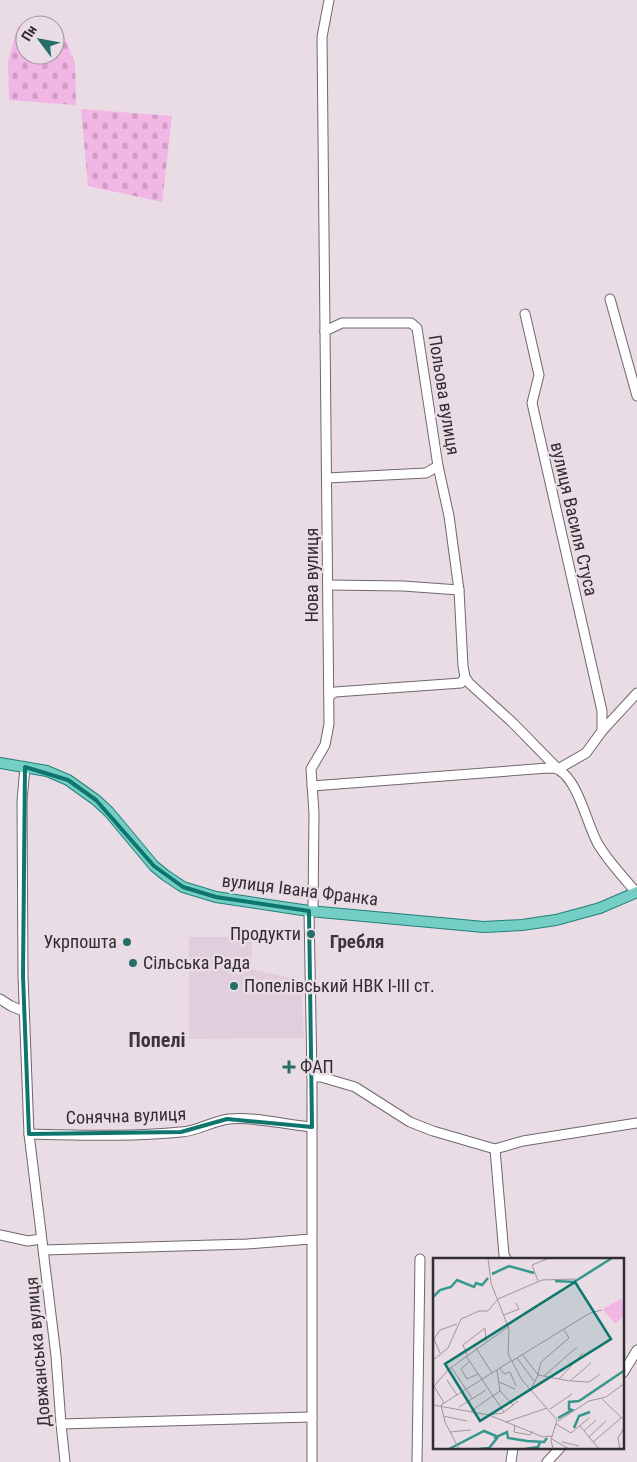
<svg xmlns="http://www.w3.org/2000/svg" width="637" height="1462" font-family="'Roboto Condensed',sans-serif">
  <style>
    .built { fill: #e0cedc }
    .cemetery { fill: url(#cemetery-stones) }
    .lines { fill: none; stroke-linecap: round; stroke-linejoin: round }
    .minor-casing { stroke: #71666e; stroke-width: 11 }
    .major-casing { stroke: #218078; stroke-width: 12 }
    .minor { stroke: #fff; stroke-width: 9 }
    .major { stroke: #74cec5; stroke-width: 10 }
    .marked { fill: none; stroke: #0f766e; stroke-width: 4; stroke-linejoin: round }
    .poi-dot { fill: #276f66; stroke: #e9dce5; stroke-width: 2 }
    .labels { text-anchor: middle; stroke-width: 5; stroke-linejoin: round; paint-order: stroke }
    .street-label { font-size: 18px; fill: #312d30; stroke: #e9dce5 }
    .poi-label { font-size: 18px; fill: #312d30; stroke: #e9dce5; text-anchor: start }
    .neighbourhood-label { font-size: 19px; font-weight: bold; fill: #3d343b; stroke: #e9dce5 }
    .quarter-label { font-size: 20px; font-weight: bold; fill: #3d343b; stroke: #e9dce5 }
    .inset-river { fill: none; stroke: #36988d; stroke-width: 2.5 }
    .inset-road { fill: none; stroke: #9f969d; stroke-width: 1 }
    .view { fill: #0f766e; fill-opacity: 0.15; stroke: #0f766e; stroke-width: 2.5 }
    .inset-edge { fill: none; stroke: #312d30; stroke-width: 2.5 }
  </style>
  <defs>
    <pattern id="cemetery-stones" width="16" height="16" patternUnits="userSpaceOnUse" patternTransform="scale(1.25)"><rect width="16" height="16" fill="#f1b6e4"/><path d="M2 7V4a2 2 0 0 1 4 0v3zM10 15v-3a2 2 0 0 1 4 0v3z" fill="#cf9dc4"/></pattern>
  </defs>
  <rect width="100%" height="100%" fill="#e9dce5"/>
  <path class="built" d="M 189,937 L 252,937 L 251,969 L 301,980 L 304,1038 L 189,1039 Z"/>
  <g class="cemetery">
    <path d="M 18,26 L 25,26 L 25,55 L 55,55 L 55,29 L 61,29 L 75,63 L 76,105 L 9,100 L 8,62 Z"/>
    <path d="M 81,109 L 172,116 L 162,202 L 88,186 Z"/>
  </g>
  <g class="lines">
    <g class="minor-casing">
      <g id="minor">
        <path d="M 610,299 L 637,396"/>
        <path d="M 525,314 L 539,375 L 532,403 L 602,711 L 602,731"/>
        <path d="M 325,331 L 342,323 L 411,323 L 417,328 L 438,466 L 449,516 L 459,590 L 463,666 L 465,677 L 469,683 L 513,723 L 558,769 L 586,753 L 602,731 L 637,693"/>
        <path d="M 327,478 L 426,473 L 438,466"/>
        <path d="M 328,585 L 403,586 L 459,590"/>
        <path d="M 329,696 L 335,692 L 461,683 L 465,677"/>
        <path d="M 25,767 L 22,801 L 23,976 L 29,1134 L 56,1356 L 61,1424 L 65,1462"/>
        <path d="M 312,786 L 548,768 C 551,768 556,768 559,770 C 579,782 587,825 598,844 C 608,861 623,877 636,892"/>
        <path d="M 309,911 L 312,1077 L 312,1462"/>
        <path d="M 313,911 L 314,813 L 311,769 L 325,745 L 329,724 L 322,37 L 329,0"/>
        <path d="M 0,999 L 11,1006 L 23,1011"/>
        <path d="M 312,1077 L 321,1077 L 355,1087 L 410,1122 L 433,1131 L 495,1149 L 523,1141 L 637,1123"/>
        <path d="M 29,1134 C 79,1135 131,1137 181,1132 C 198,1131 212,1121 229,1119 C 252,1116 287,1125 312,1127"/>
        <path d="M 495,1149 L 504,1255 L 507,1260"/>
        <path d="M 0,1235 L 28,1241 L 41,1239"/>
        <path d="M 44,1250 L 247,1244 L 311,1239"/>
        <path d="M 623,1373 L 637,1350"/>
        <path d="M 61,1424 L 312,1417"/>
        <path d="M 417,1462 L 420,1259"/>
        <path d="M 511,1462 L 513,1448"/>
        <path d="M 547,1462 L 560,1448"/>
      </g>
    </g>
    <g class="major-casing">
      <path id="major" d="M 0,763 L 47,771 L 68,780 L 96,800 L 109,812 L 154,866 L 165,875 L 183,887 L 216,897 L 309,911 L 484,927 L 522,925 L 556,920 L 600,908 L 637,892"/>
    </g>
    <use href="#minor" class="minor"/>
    <use href="#major" class="major"/>
  </g>
  <path class="marked" d="M 25,767 L 68,780 L 96,800 L 154,866 L 183,887 L 216,897 L 309,911 L 312,1127 L 227,1119 L 181,1132 L 29,1134 L 23,976 Z"/>
  <g class="poi-dot">
    <circle cx="311" cy="934" r="5"/>
    <circle cx="127" cy="942" r="5"/>
    <circle cx="133" cy="963" r="5"/>
    <circle cx="234" cy="986" r="5"/>
    <path d="M286.5 1059.5h5v5h5v5h-5v5h-5v-5h-5v-5h5z"/>
  </g>
  <g class="labels">
    <g class="street-label">
      <text transform="translate(444 395) rotate(81)" y="6">Польова вулиця</text>
      <text transform="translate(574 519) rotate(77)" y="6">вулиця Василя Стуса</text>
      <text transform="translate(312 575) rotate(-90)" y="6">Нова вулиця</text>
      <text transform="translate(300 890) rotate(7)" y="6">вулиця Івана Франка</text>
      <text transform="translate(126 1116) rotate(-2)" y="6">Сонячна вулиця</text>
      <text transform="translate(38 1352) rotate(-95)" y="6">Довжанська вулиця</text>
    </g>
    <g class="poi-label">
      <text x="301" y="940" text-anchor="end">Продукти</text>
      <text x="117" y="948" text-anchor="end">Укрпошта</text>
      <text x="143" y="969">Сільська Рада</text>
      <text x="244" y="992">Попелівський НВК І-ІІІ ст.</text>
      <text x="300" y="1073">ФАП</text>
    </g>
    <g class="neighbourhood-label">
      <text x="357" y="948">Гребля</text>
    </g>
    <g class="quarter-label">
      <text x="157" y="1047">Попелі</text>
    </g>
  </g>
  <g transform="translate(433 1258)">
    <rect width="191" height="191" fill="#e9dce5"/>
    <path d="M 189,40 L 191,58 L 182,66 L 170,51 Z" fill="#f1b6e4"/>
    <path class="inset-river" d="M 59,16 L 76,8 L 101,15M 122,23 L 141,24 L 179,0M 0,39 L 7,32 L 18,29 L 24,22 L 41,29 L 43,25 L 49,27 L 55,20M 125,160 L 139,152 L 136,151 L 136,144 L 146,143 L 192,112M 141,170 L 146,158 L 157,154M 61,180 L 74,174 L 75,180 L 94,183 L 111,184 L 114,180M 16,191 L 51,173 L 63,178M 46,191 L 56,190 L 65,179M 92,191 L 105,189 L 107,184"/>
    <path class="inset-road" d="M 55,0 L 58,25 L 76,71 L 75,96 L 89,122 L 124,162 L 118,182 L 120,191M 105,23 L 99,7 L 116,0M 71,57 L 86,51 L 83,45M 131,72 L 136,80 L 108,104 L 105,117 L 137,123 L 158,105M 43,90 L 59,115M 7,95 L 1,81 L 7,72 L 24,66M 89,96 L 105,117 L 98,131M 34,97 L 30,87 L 52,70 L 53,83M 33,98 L 71,154M 84,100 L 101,123M 0,102 L 15,90 L 28,61 L 46,53 L 55,53 L 65,41 L 109,22 L 143,21M 37,103 L 28,111 L 34,121 L 45,116M 79,103 L 157,55 L 169,52M 18,109 L 39,140M 67,110 L 71,116 L 77,114 L 83,128M 64,112 L 67,133 L 80,147M 111,118 L 144,89M 126,121 L 150,95M 14,122 L 24,137M 138,123 L 156,124 L 167,116M 66,124 L 82,131M 1,128 L 16,111 L 75,69M 1,128 L 11,145M 169,141 L 192,163M 0,147 L 56,157 L 70,155 L 85,143M 8,147 L 78,103M 8,147 L 12,164 L 26,191M 26,149 L 53,132M 117,151 L 139,136M 38,153 L 67,133M 56,157 L 110,179 L 119,178M 10,158 L 34,163M 125,163 L 156,143 L 173,139 L 192,125M 73,164 L 114,150M 123,166 L 138,175 L 156,160M 82,167 L 81,174 L 97,177 L 100,173M 147,168 L 166,191M 151,173 L 163,162M 17,174 L 38,172M 156,179 L 173,163M 119,181 L 136,191M 129,184 L 146,188M 160,184 L 188,160M 187,191 L 185,180 L 192,168"/>
    <path class="view" d="M 142,24 L 178,81 L 47,163 L 12,106 Z"/>
    <rect width="191" height="191" class="inset-edge"/>
  </g>
  <g transform="translate(40 40) rotate(302)"><circle r="24" fill="#e9dce5" stroke="#9f969d"/>
  <path d="M0-4L9 19L0 12L-9 19Z" fill="#276f66"/>
  <text y="-8" font-size="14" font-weight="bold" text-anchor="middle" fill="#312d30">Пн</text>
  </g>
</svg>
